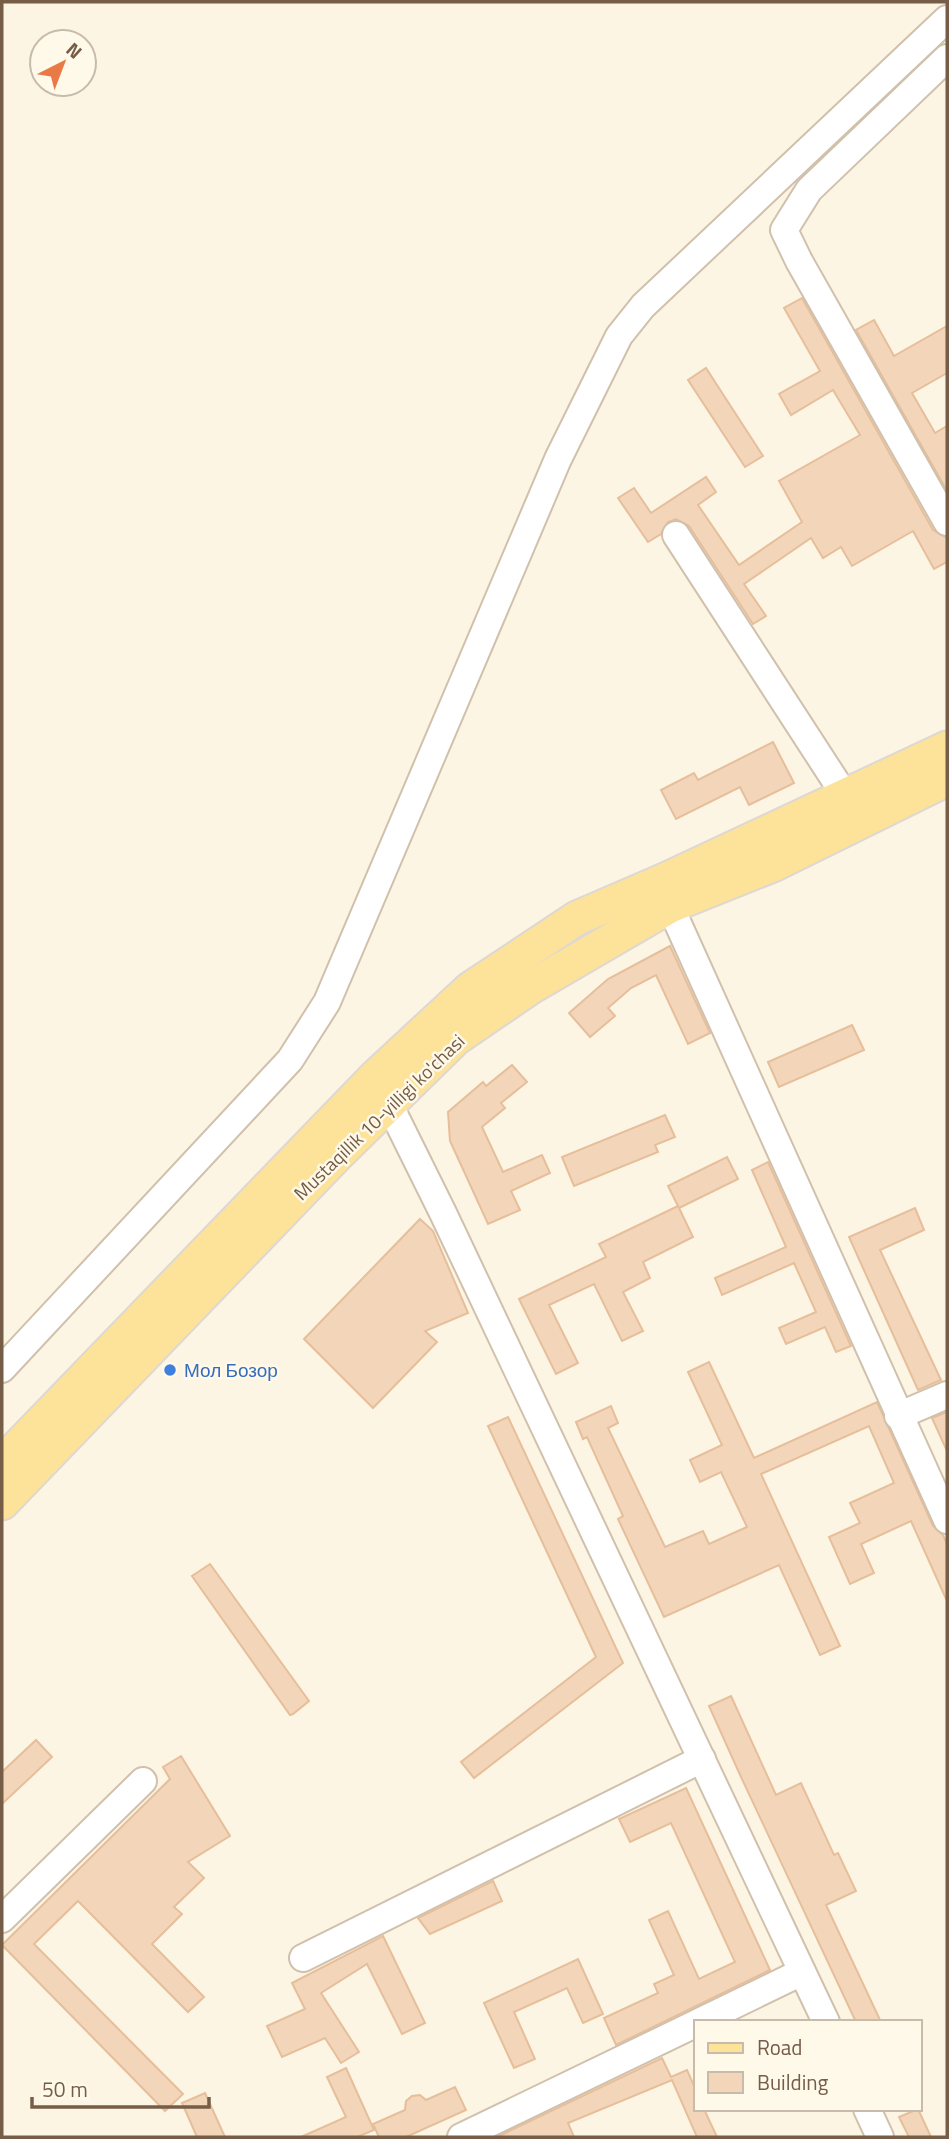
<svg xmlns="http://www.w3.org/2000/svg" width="949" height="2139" font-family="'Titillium Web',sans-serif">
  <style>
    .building { fill: #f3d6ba; stroke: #e6be9a; stroke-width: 2 }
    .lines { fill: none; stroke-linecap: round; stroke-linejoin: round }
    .minor-casing { stroke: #d0c0ac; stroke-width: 30 }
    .major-casing { stroke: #ded8d3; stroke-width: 37 }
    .minor { stroke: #fff; stroke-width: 26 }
    .major { stroke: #fde299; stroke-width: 33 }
    .shop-dot { fill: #3f7fe0; stroke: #fff9e9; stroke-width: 2.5 }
    .labels { text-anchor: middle; stroke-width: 5; stroke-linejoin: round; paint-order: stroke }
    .street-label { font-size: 19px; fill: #755d48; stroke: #fff9e9 }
    .shop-label { font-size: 19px; fill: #366cbe; stroke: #fff9e9; text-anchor: start }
  </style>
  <rect width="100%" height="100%" fill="#fdf5e3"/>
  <g class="building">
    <path d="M 802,298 L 933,530 L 947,538 L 947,562 L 934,569 L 913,531 L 852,566 L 841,547 L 823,558 L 811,538 L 744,584 L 766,616 L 753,624 L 689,526 L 676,519 L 668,522 L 661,534 L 648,542 L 618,498 L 634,488 L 651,513 L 706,477 L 716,492 L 698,505 L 739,565 L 802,522 L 779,481 L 860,435 L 833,390 L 791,415 L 779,394 L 820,371 L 784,308 Z"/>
    <path d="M 874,320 L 894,356 L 947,326 L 947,373 L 912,393 L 935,433 L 947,426 L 947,491 L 856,330 Z"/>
    <path d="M 706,368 L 763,456 L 745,467 L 688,380 Z"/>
    <path d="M 773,742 L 794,783 L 749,805 L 740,787 L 676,819 L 661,790 L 694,773 L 698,780 Z"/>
    <path d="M 670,946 L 710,1033 L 688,1044 L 656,975 L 631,988 L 608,1008 L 615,1016 L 590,1037 L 569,1013 L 608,979 Z"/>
    <path d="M 852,1025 L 864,1050 L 779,1087 L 768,1062 Z"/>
    <path d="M 512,1065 L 527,1082 L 501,1103 L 505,1108 L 482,1127 L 503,1172 L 542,1155 L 550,1173 L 511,1191 L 520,1210 L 488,1224 L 450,1141 L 448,1112 L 483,1082 L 486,1086 Z"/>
    <path d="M 665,1115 L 675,1137 L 655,1145 L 658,1152 L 574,1186 L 562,1157 Z"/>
    <path d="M 727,1157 L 738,1179 L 679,1208 L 693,1237 L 643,1262 L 650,1278 L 623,1292 L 643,1331 L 622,1341 L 594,1284 L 549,1305 L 578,1363 L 556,1374 L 519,1299 L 606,1257 L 599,1244 L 678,1206 L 668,1186 Z"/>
    <path d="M 768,1162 L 851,1346 L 836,1352 L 825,1327 L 786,1344 L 779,1328 L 816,1312 L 794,1263 L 722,1295 L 715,1278 L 786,1247 L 752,1170 Z"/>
    <path d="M 915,1208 L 924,1230 L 880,1250 L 941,1380 L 918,1390 L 849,1237 Z"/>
    <path d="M 420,1219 L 433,1231 L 468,1313 L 425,1331 L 437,1342 L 373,1408 L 304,1339 Z"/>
    <path d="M 709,1362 L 754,1458 L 877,1402 L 933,1526 L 943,1535 L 947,1544 L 947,1601 L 911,1521 L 861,1544 L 874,1573 L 850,1584 L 829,1537 L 860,1523 L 850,1503 L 894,1483 L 869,1426 L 761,1474 L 840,1646 L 820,1655 L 779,1565 L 664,1617 L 618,1519 L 623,1516 L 587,1437 L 583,1439 L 576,1422 L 611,1406 L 618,1423 L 608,1428 L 665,1547 L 703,1531 L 709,1544 L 747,1527 L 721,1472 L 700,1482 L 690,1460 L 722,1445 L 688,1372 Z"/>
    <path d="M 947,1412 L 947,1451 L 932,1418 Z"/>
    <path d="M 508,1417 L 623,1663 L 474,1778 L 461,1762 L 596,1657 L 488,1426 Z"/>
    <path d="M 210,1564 L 309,1701 L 293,1714 L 290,1715 L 192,1576 Z"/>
    <path d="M 731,1696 L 776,1795 L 801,1783 L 834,1855 L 838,1853 L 856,1891 L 826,1905 L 881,2022 L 856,2022 L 741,1777 L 709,1706 Z"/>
    <path d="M 36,1740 L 52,1757 L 2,1804 L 2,1772 Z"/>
    <path d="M 181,1756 L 230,1836 L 188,1862 L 204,1878 L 174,1907 L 182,1914 L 152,1944 L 204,1997 L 188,2012 L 78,1901 L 34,1944 L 183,2094 L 165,2111 L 2,1945 L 170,1779 L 163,1767 Z"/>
    <path d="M 686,1788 L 770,1970 L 616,2045 L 604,2018 L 658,1993 L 654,1984 L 674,1975 L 649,1920 L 668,1911 L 699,1979 L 735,1962 L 671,1823 L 630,1842 L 619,1819 Z"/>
    <path d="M 493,1881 L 502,1901 L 430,1934 L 418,1918 Z"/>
    <path d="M 383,1936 L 425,2023 L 402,2034 L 367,1964 L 321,1993 L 359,2052 L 341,2063 L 325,2038 L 282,2057 L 267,2026 L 305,2009 L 292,1983 Z"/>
    <path d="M 578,1959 L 603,2014 L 583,2023 L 567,1988 L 514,2012 L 535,2059 L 514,2068 L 484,2003 Z"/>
    <path d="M 662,2058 L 671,2077 L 687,2070 L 695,2088 L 695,2109 L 704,2109 L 717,2137 L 697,2137 L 672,2080 L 568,2123 L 574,2137 L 497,2137 Z"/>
    <path d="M 346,2068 L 374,2130 L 357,2137 L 301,2137 L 346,2117 L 327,2077 Z"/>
    <path d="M 455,2087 L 466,2110 L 406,2137 L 379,2137 L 373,2124 L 405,2110 L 406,2101 L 412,2096 L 420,2095 L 426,2100 Z"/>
    <path d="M 205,2093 L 225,2137 L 197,2137 L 182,2103 Z"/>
    <path d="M 918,2109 L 931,2137 L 909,2137 L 899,2117 Z"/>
  </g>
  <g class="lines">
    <g class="minor-casing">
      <g id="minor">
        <path d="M 947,58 L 809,190 L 784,230 L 799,261 L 947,522"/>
        <path d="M 676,535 L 844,794"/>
        <path d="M 670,906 L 947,1520"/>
        <path d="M 381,1088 L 443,1213 L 826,2022"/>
        <path d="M 2,1369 L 290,1060 L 327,1002 L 558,459 L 619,336 L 643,306 L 947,19"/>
        <path d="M 898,1416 L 947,1395"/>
        <path d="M 2,1919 L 143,1781"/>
        <path d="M 303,1958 L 702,1759"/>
        <path d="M 699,2022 L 802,1972"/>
        <path d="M 867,2109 L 880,2137"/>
        <path d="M 461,2137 L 695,2024"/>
      </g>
    </g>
    <g class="major-casing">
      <g id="major">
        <path d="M 2,1463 L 375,1077 L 470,989 L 577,918 L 665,880 L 947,748"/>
        <path d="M 2,1503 L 338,1154 L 455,1039 L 531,987 L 670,906 L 775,864 L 947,779"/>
      </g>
    </g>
    <use href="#minor" class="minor"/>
    <use href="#major" class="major"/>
  </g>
  <circle class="shop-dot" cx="170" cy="1370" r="7"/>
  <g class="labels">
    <g class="street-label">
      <text transform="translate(379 1117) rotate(-44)" y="7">Mustaqillik 10-yilligi ko'chasi</text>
    </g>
    <g class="shop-label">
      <text x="184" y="1377">Мол Бозор</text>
    </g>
  </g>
  <rect width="949" height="2139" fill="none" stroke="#755d48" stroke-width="7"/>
  <rect x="694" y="2020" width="228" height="91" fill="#fff9e9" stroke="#c8bba9" stroke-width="2"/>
  <rect x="708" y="2043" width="35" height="10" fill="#fde299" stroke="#c8bba9" stroke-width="2"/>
  <text x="757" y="2055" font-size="21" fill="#755d48">Road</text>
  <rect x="708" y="2072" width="35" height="21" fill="#f3d6ba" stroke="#c8bba9" stroke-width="2"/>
  <text x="757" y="2090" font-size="21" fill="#755d48">Building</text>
  <g transform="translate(63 63) rotate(42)"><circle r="33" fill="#fff9e9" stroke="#c8bba9" stroke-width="2"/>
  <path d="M0-5L12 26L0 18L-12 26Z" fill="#e97a45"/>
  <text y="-10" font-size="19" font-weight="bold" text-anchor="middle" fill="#755d48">N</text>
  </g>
  <path d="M32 2097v10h177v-10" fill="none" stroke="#755d48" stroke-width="3.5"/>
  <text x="42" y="2097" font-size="21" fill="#755d48" stroke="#fff9e9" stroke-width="5" paint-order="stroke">50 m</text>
</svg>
